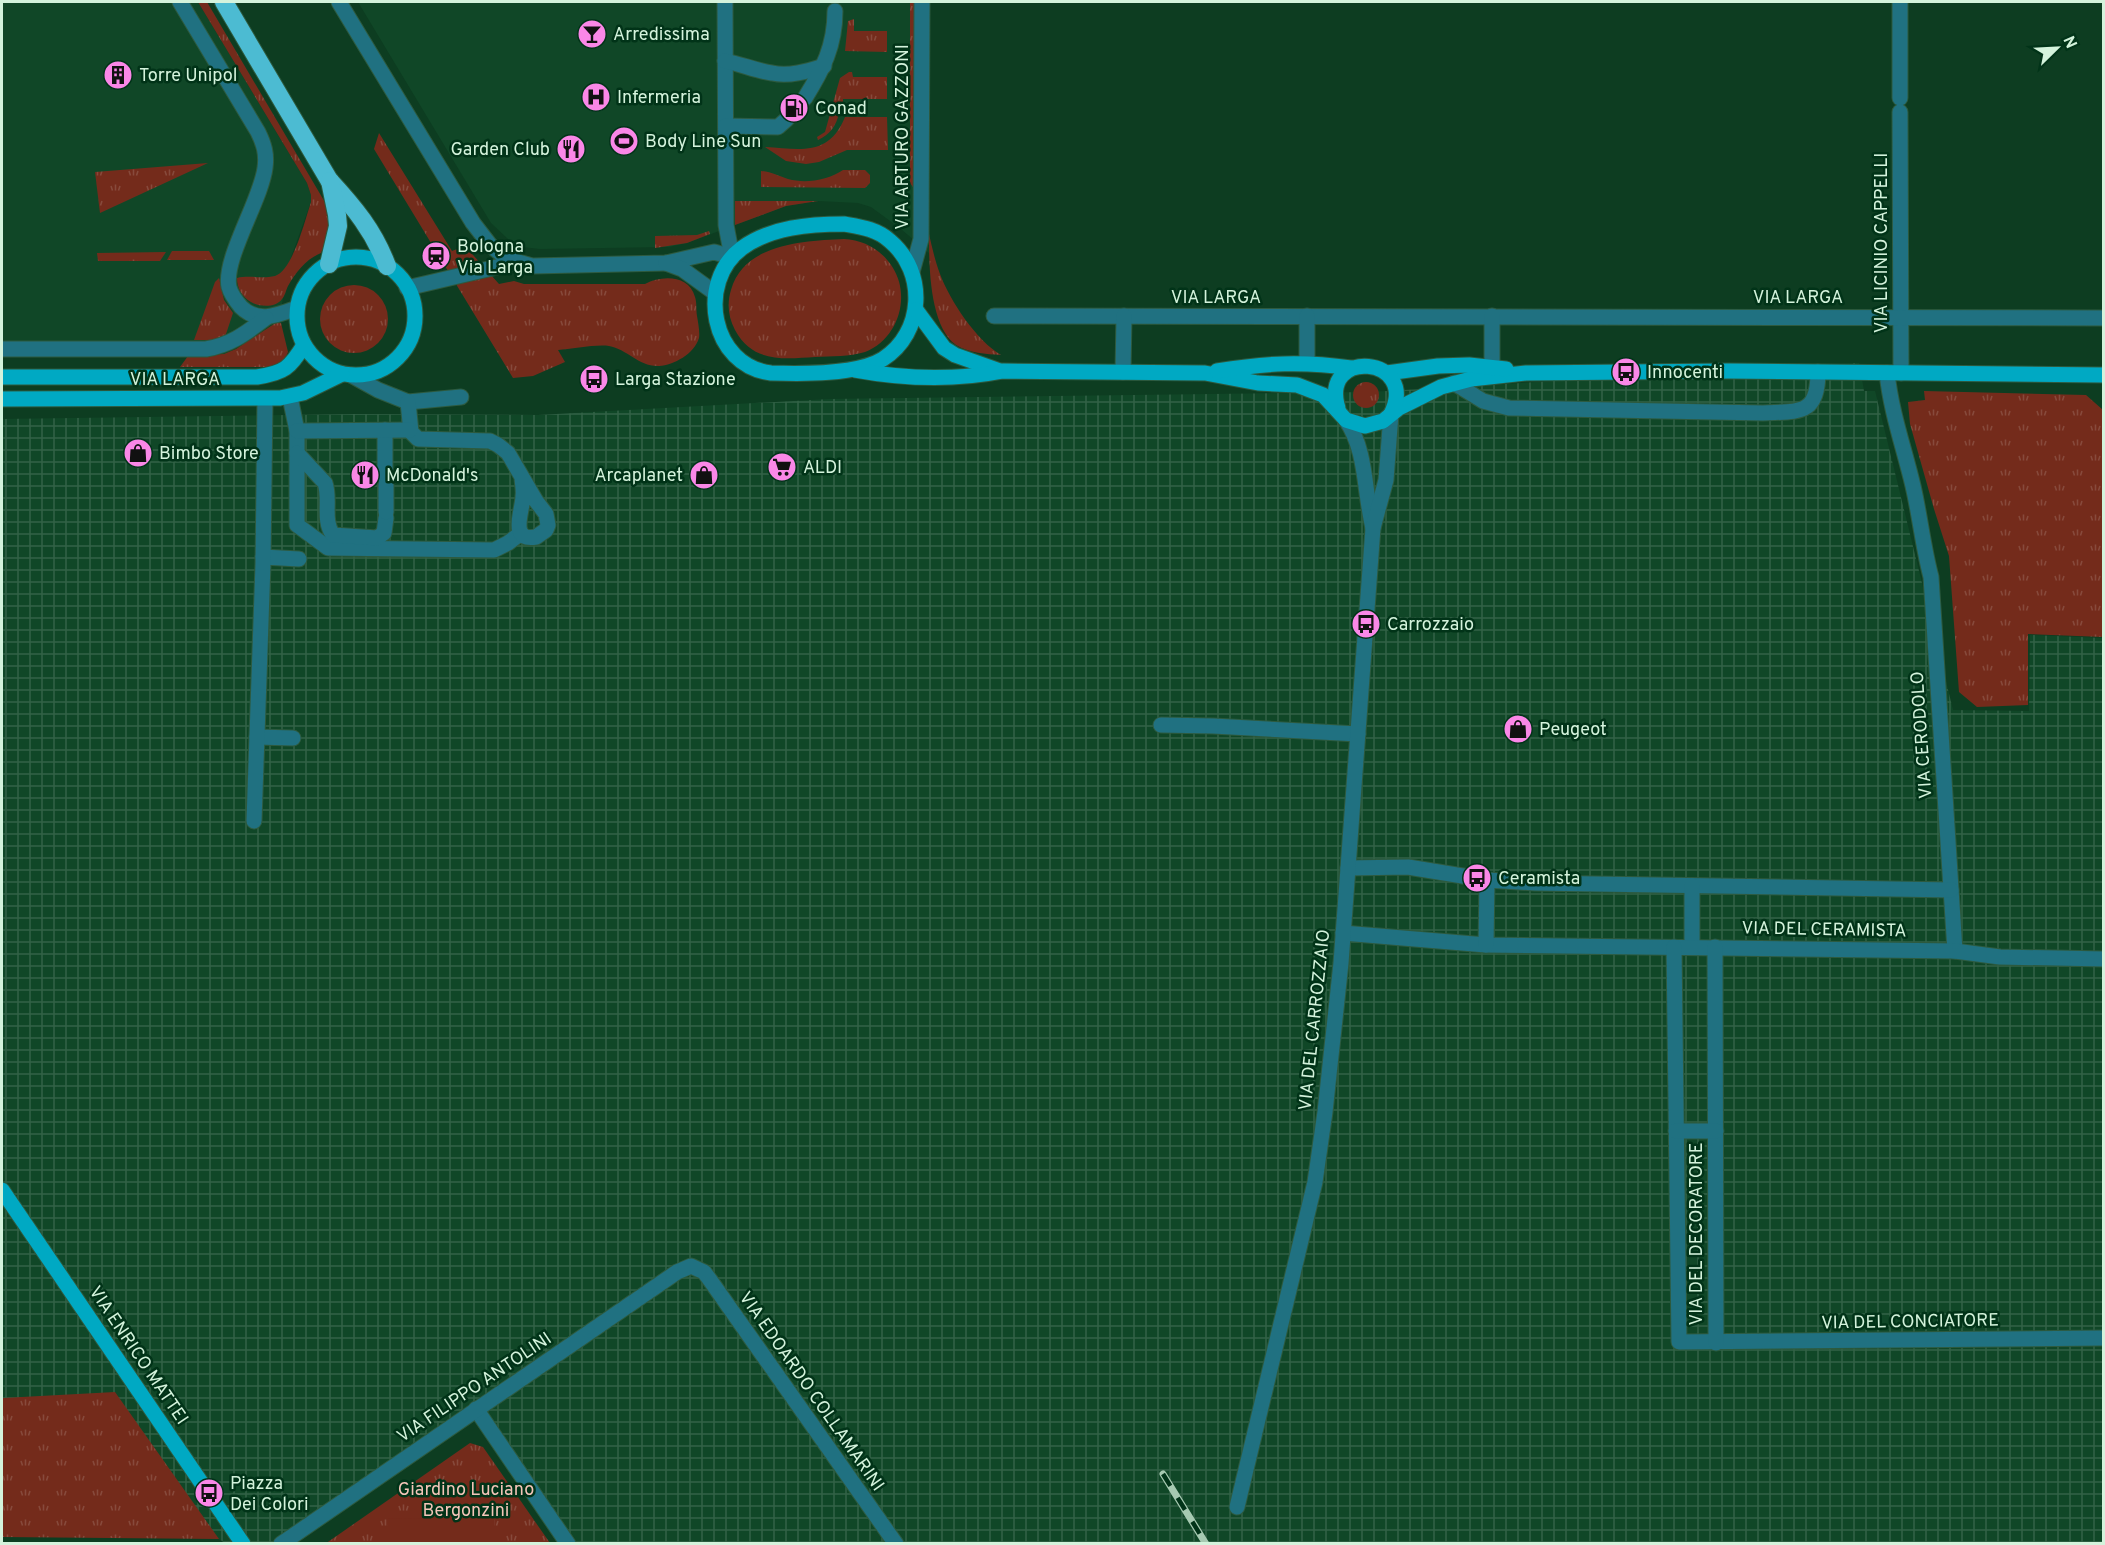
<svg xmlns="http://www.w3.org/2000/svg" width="2105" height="1545" font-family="Overpass,sans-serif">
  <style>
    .built { fill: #104727 }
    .industrial { fill: url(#industrial-grid) }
    .grass { fill: url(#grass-tufts) }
    .garden { fill: #742b1b }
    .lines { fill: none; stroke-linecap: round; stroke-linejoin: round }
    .minor-tunnel { stroke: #2b583d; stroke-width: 15; stroke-dasharray: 15 8; stroke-linecap: butt }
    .minor-casing { stroke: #2d5a3f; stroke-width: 17 }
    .major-casing { stroke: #2d5a3f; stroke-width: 17 }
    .highway-casing { stroke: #2d5a3f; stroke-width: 20 }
    .minor { stroke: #207181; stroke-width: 15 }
    .major { stroke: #00a9c3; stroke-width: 15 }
    .highway { stroke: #4cbbd2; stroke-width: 18 }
    .rail-casing { stroke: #a6c9b1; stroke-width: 7 }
    .rail { stroke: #013318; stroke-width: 4.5; stroke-dasharray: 14; stroke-linecap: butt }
    .labels { text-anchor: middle; stroke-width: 5; stroke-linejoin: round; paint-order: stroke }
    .poi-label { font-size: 18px; fill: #d4f3dc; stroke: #013318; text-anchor: start }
    .street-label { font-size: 18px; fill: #d4f3dc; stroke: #013318 }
    .park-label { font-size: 18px; fill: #f5c5b9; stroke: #013318 }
  </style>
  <defs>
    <pattern id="industrial-grid" width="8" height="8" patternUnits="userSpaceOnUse" patternTransform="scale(1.5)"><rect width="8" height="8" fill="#104727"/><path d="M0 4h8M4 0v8" fill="none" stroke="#326246"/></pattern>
    <pattern id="grass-tufts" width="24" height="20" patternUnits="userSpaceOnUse" patternTransform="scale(1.5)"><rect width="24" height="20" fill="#742b1b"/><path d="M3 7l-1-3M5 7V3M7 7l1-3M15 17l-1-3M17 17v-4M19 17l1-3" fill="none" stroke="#874a3c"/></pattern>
  </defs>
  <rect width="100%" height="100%" fill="#0d3d21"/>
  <g class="built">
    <path d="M 2,2 L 198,2 L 307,183 L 311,195 L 311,202 L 289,263 L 279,322 L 236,349 L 224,355 L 210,356 L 2,356 Z"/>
    <path d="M 358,2 L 928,2 L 929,253 L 901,229 L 871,207 L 858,203 L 818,201 L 786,206 L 687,243 L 669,247 L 540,249 L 522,247 L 508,239 L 491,223 Z"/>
  </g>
  <path class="industrial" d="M 1859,363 L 1864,391 L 1875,391 L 1953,710 L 2029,711 L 2030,635 L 2103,638 L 2103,1543 L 564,1543 L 472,1413 L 287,1543 L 225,1543 L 2,1398 L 2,419 L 355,414 L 538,415 L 830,399 L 1370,392 Z"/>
  <g class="grass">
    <path d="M 198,2 L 207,2 L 326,204 C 330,222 329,235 321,253 C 306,259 296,272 288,286 C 286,290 285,296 282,299 C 276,308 259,307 251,302 C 242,297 237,288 237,278 C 249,275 262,279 275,276 C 293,270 305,220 311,202 L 311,195 L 307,183 Z"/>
    <path d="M 910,2 L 917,2 L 913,187 L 910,183 Z"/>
    <path d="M 854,19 L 854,31 L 887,31 L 887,52 L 845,51 L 848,21 Z"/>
    <path d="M 849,72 L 852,72 L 853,77 L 887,77 L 887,99 L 843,99 L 843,104 L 839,104 L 835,107 L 836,111 L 839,113 C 836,127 830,134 818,140 L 817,137 L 825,132 L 840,78 Z"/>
    <path d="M 845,117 L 887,117 L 888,150 L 847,150 L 819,162 L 806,164 L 786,161 L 765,147 C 800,149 829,157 845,117 Z"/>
    <path d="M 379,133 L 452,251 L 465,246 L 499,284 L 514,281 L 524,284 L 645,284 C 662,275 689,275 695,297 C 697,303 696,310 697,316 C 698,322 700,332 699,338 C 694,354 674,365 659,366 C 639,367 627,349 609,346 C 597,344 571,349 558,350 L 565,362 L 533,376 L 513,378 L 374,149 Z"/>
    <path d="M 208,163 L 100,213 L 95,172 Z"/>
    <path d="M 843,170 L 865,170 L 870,175 L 870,183 L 865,188 L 761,187 L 761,171 C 772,172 778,176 788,179 C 806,184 828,180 843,170 Z"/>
    <path d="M 735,201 L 818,201 L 786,206 L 735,225 Z"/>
    <path d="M 709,231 L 710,234 L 687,243 L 655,248 L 655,236 L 697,235 Z"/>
    <path d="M 929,234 C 932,247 935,261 940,274 C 950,301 977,341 1001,355 C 986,354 969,353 956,345 C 929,326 929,263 929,234 Z"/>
    <path d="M 844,239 C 864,240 882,250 893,268 C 911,297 898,339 865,352 C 849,357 832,356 815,357 C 783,359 753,363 735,330 C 728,317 727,303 731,290 C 744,243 805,241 844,239 Z"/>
    <path d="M 172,251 L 209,251 L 214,260 L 167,260 Z"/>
    <path d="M 166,252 L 160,261 L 98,261 L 97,253 Z"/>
    <path d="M 219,278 L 224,300 L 233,313 L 225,337 L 215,340 L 194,340 L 215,282 Z"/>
    <circle cx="354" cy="319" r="34"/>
    <path d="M 277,322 L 281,323 L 288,352 C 284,362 276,366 266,367 L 180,367 L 188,356 L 224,354 L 236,349 Z"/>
    <circle cx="1366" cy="395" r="13"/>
    <path d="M 1924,391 L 2086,395 L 2103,410 L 2103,637 L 2028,634 L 2028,705 L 1977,707 L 1959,692 L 1949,556 L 1934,509 L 1910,424 L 1908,402 L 1925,400 Z"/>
    <path d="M 115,1392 L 219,1539 L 2,1537 L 2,1396 L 3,1398 Z"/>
    <path d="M 470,1443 L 483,1447 L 550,1543 L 325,1544 Z"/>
  </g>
  <path class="garden" d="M 388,1518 L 494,1519 L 494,1543 L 388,1543 Z"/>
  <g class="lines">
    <path class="minor-tunnel" d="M 787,119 L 797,111 L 805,98"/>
    <g class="minor-casing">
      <g id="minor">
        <path d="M 180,2 L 258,132 C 264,144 267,154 265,168 C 261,200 223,259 229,287 C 231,295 236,301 241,307 C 258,324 278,315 297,308"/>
        <path d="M 339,2 L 473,223 L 490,245 L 500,253 L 518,262 L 532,266 L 666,263 L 714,252 L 732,257"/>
        <path d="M 725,2 L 726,225 L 732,257"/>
        <path d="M 1900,2 L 1900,98"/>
        <path d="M 725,61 C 741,64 757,71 772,73 C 789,77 808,71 824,66"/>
        <path d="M 805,98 C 823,69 835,46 835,11"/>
        <path d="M 1900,112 L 1901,373"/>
        <path d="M 726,126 L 778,127 L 787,119"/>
        <path d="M 666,263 L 682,269 L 715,293"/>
        <path d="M 912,272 L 921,239 L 922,2"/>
        <path d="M 407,288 L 518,262"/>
        <path d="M 994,316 L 2104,318"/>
        <path d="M 1307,316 L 1307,363"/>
        <path d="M 2,349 L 206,349 C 231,345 246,333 266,318"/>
        <path d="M 1492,367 L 1492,316"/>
        <path d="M 1123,372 L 1124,316"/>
        <path d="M 1887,373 C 1891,412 1904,448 1913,486 C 1920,516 1923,547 1931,577 L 1955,951"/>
        <path d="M 351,375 L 378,390 L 408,402 L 461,397"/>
        <path d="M 1454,383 L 1483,401 L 1509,408 L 1763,413 C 1799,411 1818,416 1818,372"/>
        <path d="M 290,397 L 297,431 L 297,525 L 328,548 L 494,550 L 508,543 L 521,533"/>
        <path d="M 408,402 L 411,432 L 418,439 L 490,441 L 498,445 L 508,453 L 536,501 L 546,514 L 548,525 L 546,530 L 536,537 C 508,542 523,510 523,496 C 524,490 522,483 522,477"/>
        <path d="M 1346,420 C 1367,451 1364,492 1373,528"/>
        <path d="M 385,430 L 385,477"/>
        <path d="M 297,431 L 410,430"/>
        <path d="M 297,453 L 325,483 C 331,500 322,519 333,535 L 377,538 L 384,533 L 386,518"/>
        <path d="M 386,485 L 386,512"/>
        <path d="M 263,557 L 299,559"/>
        <path d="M 1161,725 L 1213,726 L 1358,734"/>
        <path d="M 257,737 L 293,738"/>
        <path d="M 254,821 L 263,564 L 265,399"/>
        <path d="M 1348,868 L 1408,867 L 1487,880 L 1535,883 L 1951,890"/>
        <path d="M 1692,886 L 1692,947"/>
        <path d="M 1343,933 L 1486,945 L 1955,951 L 2000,957 L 2104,959"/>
        <path d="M 1486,945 L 1487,880"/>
        <path d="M 1674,947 L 1679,1342 L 2104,1338"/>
        <path d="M 1715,947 L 1716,1343"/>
        <path d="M 1676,1131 L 1716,1131"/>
        <path d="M 476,1409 L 568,1544"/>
        <path d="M 1237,1507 L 1315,1182 L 1325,1112 L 1341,963 L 1373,528 L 1386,480 L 1391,414"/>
        <path d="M 281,1544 L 677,1272 L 691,1266 L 704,1272 L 710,1280 L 896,1544"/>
      </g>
    </g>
    <g class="major-casing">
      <g id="major">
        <path d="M 844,224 C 861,227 877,229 890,241 C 927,272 924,333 883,359 C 857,375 802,374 771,373 C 711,366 696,282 742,248 C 771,227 810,224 844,224 Z"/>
        <circle cx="356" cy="316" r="59"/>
        <path d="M 916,310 L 944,348 L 955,355 L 1000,371"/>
        <path d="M 855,370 C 904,379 953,381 1003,371 L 1205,373 L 1258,383 L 1297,385 L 1323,395 L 1346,420 L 1365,426 L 1383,421 L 1399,408 L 1441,387 L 1471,379 L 1526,373 L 1728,371 L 2104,375"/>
        <path d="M 1217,371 C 1266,363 1302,361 1351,368"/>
        <path d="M 1387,373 L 1438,366 L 1469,365 L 1506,369"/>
        <path d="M 2,377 L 257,377 C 284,373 290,368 304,345"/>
        <path d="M 2,399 L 280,398 L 303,393 L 342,374"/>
        <path d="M 1338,408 C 1319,347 1420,356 1391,414"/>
        <path d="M 2,1190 L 243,1544"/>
      </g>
    </g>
    <g class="highway-casing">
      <g id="highway">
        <path d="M 224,2 L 329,180 C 354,207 374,231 387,266"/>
        <path d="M 329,264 L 338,226 L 337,215 L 330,181"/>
      </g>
    </g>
    <use href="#minor" class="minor"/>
    <use href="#major" class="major"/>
    <use href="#highway" class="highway"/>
    <g class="rail-casing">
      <path id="rail" d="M 1163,1474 L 1206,1544"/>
    </g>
    <use href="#rail" class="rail"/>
  </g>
  <defs>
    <g id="bar-disc" transform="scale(1.5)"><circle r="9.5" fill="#fa87e7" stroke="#013318"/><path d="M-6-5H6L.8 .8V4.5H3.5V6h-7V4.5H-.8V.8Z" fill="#111"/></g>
    <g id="building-disc" transform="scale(1.5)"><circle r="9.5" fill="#fa87e7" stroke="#013318"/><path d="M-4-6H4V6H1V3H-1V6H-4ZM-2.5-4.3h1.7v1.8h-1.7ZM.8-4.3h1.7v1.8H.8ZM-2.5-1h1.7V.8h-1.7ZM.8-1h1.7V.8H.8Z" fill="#111"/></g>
    <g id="hospital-disc" transform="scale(1.5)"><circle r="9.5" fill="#fa87e7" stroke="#013318"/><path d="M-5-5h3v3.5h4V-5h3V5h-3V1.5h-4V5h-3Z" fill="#111"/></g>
    <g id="fuel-disc" transform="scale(1.5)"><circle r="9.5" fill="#fa87e7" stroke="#013318"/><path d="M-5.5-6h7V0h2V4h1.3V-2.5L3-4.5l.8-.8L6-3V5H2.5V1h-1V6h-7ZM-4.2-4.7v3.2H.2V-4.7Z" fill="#111"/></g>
    <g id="stadium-disc" transform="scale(1.5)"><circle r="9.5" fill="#fa87e7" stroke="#013318"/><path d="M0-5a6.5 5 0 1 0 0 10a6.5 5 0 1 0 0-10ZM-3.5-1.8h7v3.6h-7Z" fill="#111"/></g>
    <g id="restaurant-disc" transform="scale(1.5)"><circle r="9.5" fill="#fa87e7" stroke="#013318"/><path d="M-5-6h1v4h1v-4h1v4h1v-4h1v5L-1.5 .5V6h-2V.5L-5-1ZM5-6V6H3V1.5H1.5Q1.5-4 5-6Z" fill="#111"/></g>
    <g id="station-disc" transform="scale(1.5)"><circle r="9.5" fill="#fa87e7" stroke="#013318"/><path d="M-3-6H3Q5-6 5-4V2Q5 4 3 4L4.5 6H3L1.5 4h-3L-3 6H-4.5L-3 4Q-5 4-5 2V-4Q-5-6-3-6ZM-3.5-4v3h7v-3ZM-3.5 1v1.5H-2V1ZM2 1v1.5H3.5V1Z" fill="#111"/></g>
    <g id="bus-disc" transform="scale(1.5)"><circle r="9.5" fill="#fa87e7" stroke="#013318"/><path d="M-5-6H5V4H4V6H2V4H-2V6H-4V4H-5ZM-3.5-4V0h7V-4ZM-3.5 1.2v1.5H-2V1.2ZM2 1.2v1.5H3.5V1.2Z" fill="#111"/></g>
    <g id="shop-disc" transform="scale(1.5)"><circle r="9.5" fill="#fa87e7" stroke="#013318"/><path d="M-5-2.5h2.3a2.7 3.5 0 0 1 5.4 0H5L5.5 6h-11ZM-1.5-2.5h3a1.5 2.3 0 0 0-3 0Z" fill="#111"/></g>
    <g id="supermarket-disc" transform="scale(1.5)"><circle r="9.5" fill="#fa87e7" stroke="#013318"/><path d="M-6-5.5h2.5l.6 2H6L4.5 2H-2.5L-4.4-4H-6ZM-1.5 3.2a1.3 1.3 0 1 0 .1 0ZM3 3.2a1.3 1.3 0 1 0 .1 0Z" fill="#111"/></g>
  </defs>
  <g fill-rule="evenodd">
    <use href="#bar-disc" x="592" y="34"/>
    <use href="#building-disc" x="118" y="75"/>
    <use href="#hospital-disc" x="596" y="97"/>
    <use href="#fuel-disc" x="794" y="108"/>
    <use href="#stadium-disc" x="624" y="141"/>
    <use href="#restaurant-disc" x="571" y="149"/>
    <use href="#station-disc" x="436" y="256"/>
    <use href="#bus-disc" x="1626" y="372"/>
    <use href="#bus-disc" x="594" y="379"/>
    <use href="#shop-disc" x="138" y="453"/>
    <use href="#supermarket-disc" x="782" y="467"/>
    <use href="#restaurant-disc" x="365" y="475"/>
    <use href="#shop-disc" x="704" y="475"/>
    <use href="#bus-disc" x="1366" y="624"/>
    <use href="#shop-disc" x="1518" y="729"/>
    <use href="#bus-disc" x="1477" y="878"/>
    <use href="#bus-disc" x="209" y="1493"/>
  </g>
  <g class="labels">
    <g class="poi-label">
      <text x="613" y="40">Arredissima</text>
      <text x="139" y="81">Torre Unipol</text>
      <text x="617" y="103">Infermeria</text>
      <text x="815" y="114">Conad</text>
      <text x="645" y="147">Body Line Sun</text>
      <text x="550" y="155" text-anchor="end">Garden Club</text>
      <text x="457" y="252">Bologna<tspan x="457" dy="21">Via Larga</tspan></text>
      <text x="1647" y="378">Innocenti</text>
      <text x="615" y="385">Larga Stazione</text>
      <text x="159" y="459">Bimbo Store</text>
      <text x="803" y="473">ALDI</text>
      <text x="386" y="481">McDonald's</text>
      <text x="683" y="481" text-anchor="end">Arcaplanet</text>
      <text x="1387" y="630">Carrozzaio</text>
      <text x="1539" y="735">Peugeot</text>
      <text x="1498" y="884">Ceramista</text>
      <text x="230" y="1489">Piazza<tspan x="230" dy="21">Dei Colori</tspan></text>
    </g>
    <g class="street-label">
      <text transform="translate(902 137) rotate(-90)" y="6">VIA ARTURO GAZZONI</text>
      <text transform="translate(1881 243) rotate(-90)" y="6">VIA LICINIO CAPPELLI</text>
      <text x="1216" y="303">VIA LARGA</text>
      <text x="1798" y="303">VIA LARGA</text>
      <text x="175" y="385">VIA LARGA</text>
      <text transform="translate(1921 735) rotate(-94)" y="6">VIA CERODOLO</text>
      <text transform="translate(1824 929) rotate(1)" y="6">VIA DEL CERAMISTA</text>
      <text transform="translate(1314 1020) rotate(-84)" y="6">VIA DEL CARROZZAIO</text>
      <text transform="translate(1696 1234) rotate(-90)" y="6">VIA DEL DECORATORE</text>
      <text transform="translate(1910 1321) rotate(-1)" y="6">VIA DEL CONCIATORE</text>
      <text transform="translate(139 1355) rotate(56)" y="6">VIA ENRICO MATTEI</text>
      <text transform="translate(474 1387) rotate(-34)" y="6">VIA FILIPPO ANTOLINI</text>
      <text transform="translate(812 1391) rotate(55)" y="6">VIA EDOARDO COLLAMARINI</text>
    </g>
    <g class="park-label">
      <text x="466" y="1495">Giardino Luciano<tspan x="466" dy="21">Bergonzini</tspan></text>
    </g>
  </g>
  <rect width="2105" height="1545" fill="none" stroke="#d4f3dc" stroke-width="6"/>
  <g transform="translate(2057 48) rotate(66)" stroke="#013318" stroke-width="4.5" paint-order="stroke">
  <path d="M0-4.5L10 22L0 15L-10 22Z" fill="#d4f3dc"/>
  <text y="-9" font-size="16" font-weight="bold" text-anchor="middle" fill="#d4f3dc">N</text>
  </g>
</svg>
